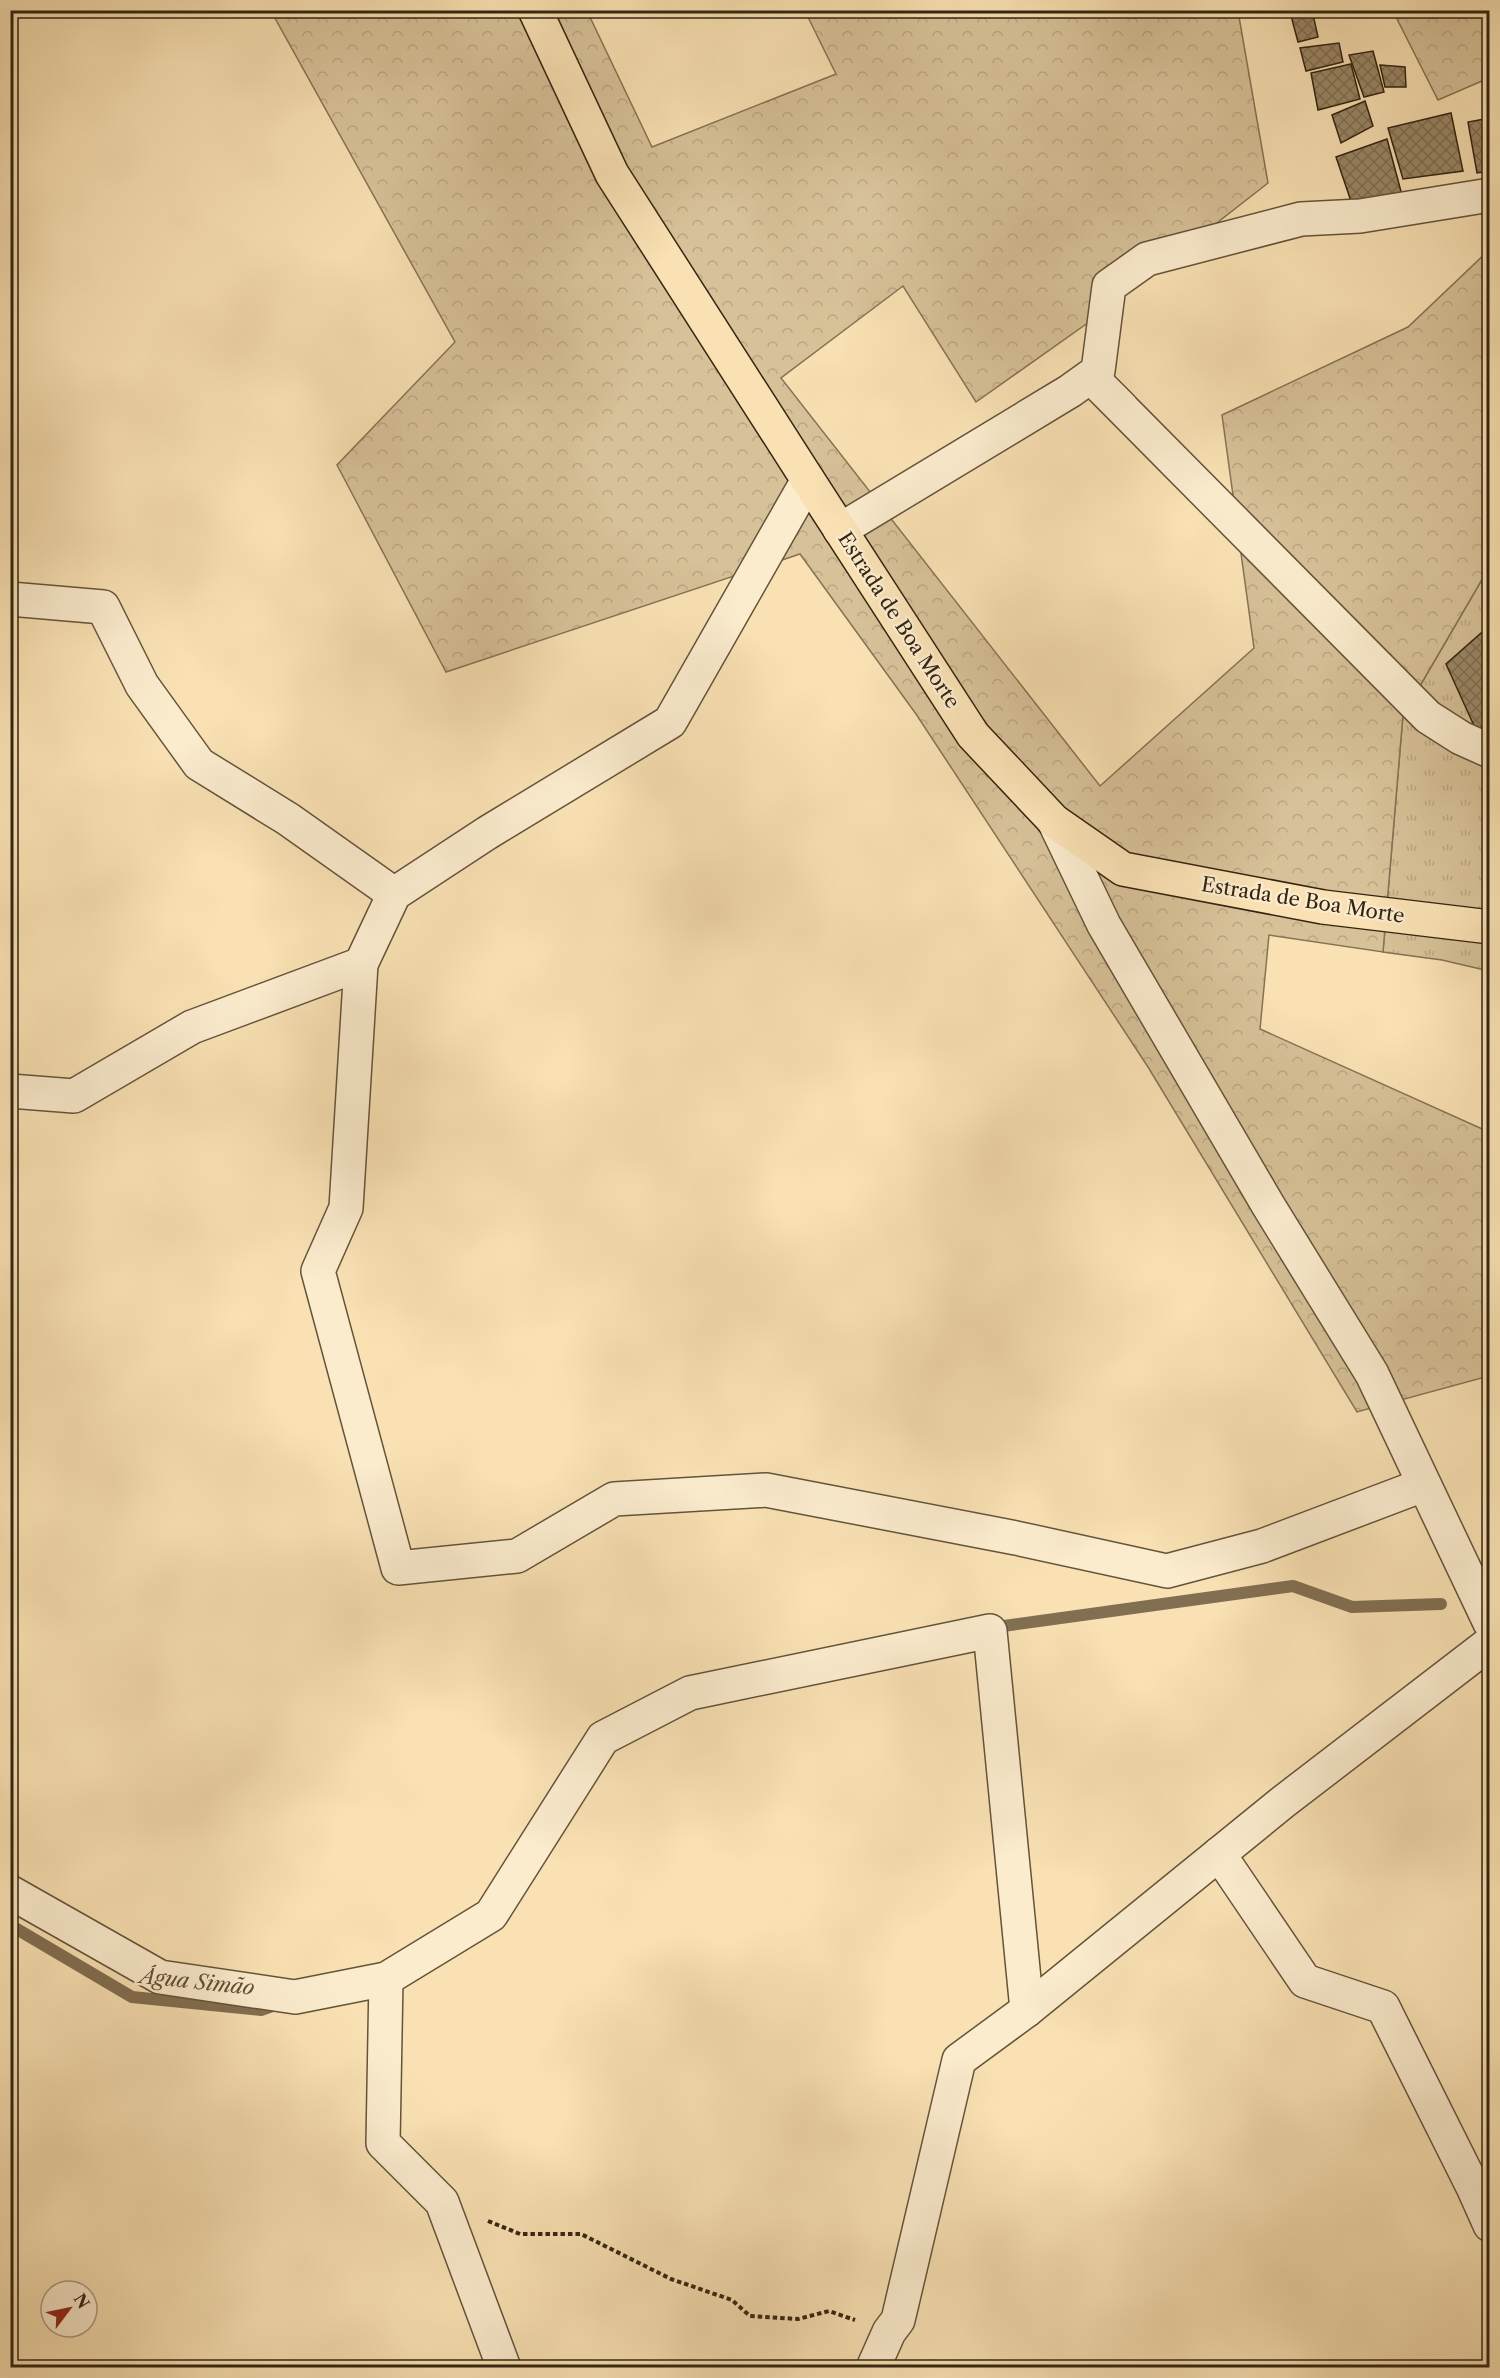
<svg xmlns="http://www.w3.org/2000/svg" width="1500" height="2378" font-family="'Libre Caslon Text',serif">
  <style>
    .grass { fill: url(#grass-tufts); stroke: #857355; stroke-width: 1.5 }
    .forest { fill: url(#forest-crowns); stroke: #857355; stroke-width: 1.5 }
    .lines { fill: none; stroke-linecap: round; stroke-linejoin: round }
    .stream { stroke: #826f52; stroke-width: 12 }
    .building { fill: url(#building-cross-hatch); stroke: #332512; stroke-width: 1.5 }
    .minor-casing { stroke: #64543a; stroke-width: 36 }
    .major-casing { stroke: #332512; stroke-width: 36 }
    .path { stroke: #332512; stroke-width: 4; stroke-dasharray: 4.5 3; stroke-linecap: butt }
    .minor { stroke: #fbecce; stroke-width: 33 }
    .major { stroke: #f9e1b3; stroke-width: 33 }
    .labels { text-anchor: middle; stroke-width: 4.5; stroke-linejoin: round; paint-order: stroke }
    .street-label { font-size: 20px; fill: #332512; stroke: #fbecce }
    .water-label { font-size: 21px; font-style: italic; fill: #615037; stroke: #fbecce }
  </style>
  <defs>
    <pattern id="grass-tufts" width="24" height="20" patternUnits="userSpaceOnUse" patternTransform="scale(1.5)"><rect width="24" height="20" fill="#d7c198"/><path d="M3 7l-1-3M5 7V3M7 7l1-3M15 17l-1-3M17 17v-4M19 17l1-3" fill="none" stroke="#b9a682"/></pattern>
    <pattern id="forest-crowns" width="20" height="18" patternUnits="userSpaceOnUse" patternTransform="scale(1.5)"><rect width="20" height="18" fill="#d7c198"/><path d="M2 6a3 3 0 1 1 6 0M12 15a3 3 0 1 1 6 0" fill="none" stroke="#b9a682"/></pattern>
    <pattern id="building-cross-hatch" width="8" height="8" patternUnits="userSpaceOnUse" patternTransform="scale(1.5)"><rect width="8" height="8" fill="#9a8766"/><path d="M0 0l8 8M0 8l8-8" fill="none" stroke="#7e6e53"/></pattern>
  </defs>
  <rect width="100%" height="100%" fill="#f9e1b3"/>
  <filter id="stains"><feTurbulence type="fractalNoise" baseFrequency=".00333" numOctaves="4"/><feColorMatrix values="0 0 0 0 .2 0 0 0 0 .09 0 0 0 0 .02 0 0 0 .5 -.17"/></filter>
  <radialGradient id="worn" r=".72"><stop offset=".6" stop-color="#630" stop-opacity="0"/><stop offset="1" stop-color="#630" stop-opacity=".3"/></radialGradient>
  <path class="grass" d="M 1484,576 L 1490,581 L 1489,971 L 1442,960 L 1383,952 L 1403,715 Z"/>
  <g class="forest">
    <path d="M 271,11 L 587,11 L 652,147 L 836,74 L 805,11 L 1238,11 L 1268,183 L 1099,315 L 976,402 L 903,286 L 781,378 L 1100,786 L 1254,648 L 1222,415 L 1408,327 L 1489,250 L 1489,573 L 1484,576 L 1403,715 L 1383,952 L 1269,935 L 1260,1029 L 1489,1132 L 1489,1376 L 1357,1412 L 1148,1067 L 916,714 L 800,554 L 446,672 L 337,465 L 455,342 Z"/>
    <path d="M 1393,11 L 1489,11 L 1489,78 L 1438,100 Z"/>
  </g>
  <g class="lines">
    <g class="stream">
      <path d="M 989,1628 L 1293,1586 L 1352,1607 L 1441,1604"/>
      <path d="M 10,1925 L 132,1997 L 261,2010 L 278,2004"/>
    </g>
  </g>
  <g class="building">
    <path d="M 1295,10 L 1312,10 L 1318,37 L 1298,42 L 1290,12 Z"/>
    <path d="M 1339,43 L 1343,62 L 1306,71 L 1300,48 Z"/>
    <path d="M 1373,51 L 1384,92 L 1364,97 L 1349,55 Z"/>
    <path d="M 1351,64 L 1360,99 L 1318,110 L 1311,73 Z"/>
    <path d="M 1380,65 L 1405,67 L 1406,87 L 1385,87 Z"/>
    <path d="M 1365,101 L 1373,126 L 1341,143 L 1332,115 Z"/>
    <path d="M 1451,113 L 1463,171 L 1403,179 L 1388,128 Z"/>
    <path d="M 1490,118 L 1490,171 L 1477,173 L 1468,122 Z"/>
    <path d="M 1387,139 L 1403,199 L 1354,210 L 1336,157 Z"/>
    <path d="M 1488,627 L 1490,723 L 1476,730 L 1446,664 Z"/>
  </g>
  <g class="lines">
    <g class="minor-casing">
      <g id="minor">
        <path d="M 1122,408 L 1091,377 L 1428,717 L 1461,738 L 1490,751"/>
        <path d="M 840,530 L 1070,391 L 1098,371 L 1109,286 L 1147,259 L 1301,219 L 1360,216 L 1490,195"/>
        <path d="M 10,599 L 103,607 L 142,685 L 199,764 L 288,819 L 394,894"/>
        <path d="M 1054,821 L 1104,925 L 1268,1205 L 1372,1374 L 1490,1623"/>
        <path d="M 361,964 L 346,1208 L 318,1271 L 398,1568 L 517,1556 L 614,1499 L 766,1490 L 1016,1538 L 1167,1571 L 1262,1546 L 1423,1485"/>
        <path d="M 10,1091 L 74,1096 L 192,1027 L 361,964 L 394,894 L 487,833 L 670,722 L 808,480"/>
        <path d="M 1219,1854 L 1305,1981 L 1383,2007 L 1473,2187 L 1490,2225"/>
        <path d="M 10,1892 L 160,1977 L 295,1997 L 386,1979 L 491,1915 L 603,1738 L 690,1693 L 990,1631 L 1027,2010"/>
        <path d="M 386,1979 L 383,2143 L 442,2202 L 504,2368"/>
        <path d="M 873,2368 L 889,2332 L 898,2320 L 959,2060 L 1027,2010 L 1283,1802 L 1490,1643"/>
      </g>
    </g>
    <g class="major-casing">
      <path id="major" d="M 535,10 L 612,174 L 808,480 L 973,735 L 1054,821 L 1123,869 L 1323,907 L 1490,927"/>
    </g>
    <path class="path" d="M 488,2221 L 520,2234 L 581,2234 L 671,2279 L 732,2300 L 750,2316 L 798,2319 L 829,2311 L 855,2320"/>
    <use href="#minor" class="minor"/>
    <use href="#major" class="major"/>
  </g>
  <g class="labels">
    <g class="street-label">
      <text transform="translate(899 620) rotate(57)" y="7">Estrada de Boa Morte</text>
      <text transform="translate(1303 900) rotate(9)" y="7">Estrada de Boa Morte</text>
    </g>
    <g class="water-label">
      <text transform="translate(197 1982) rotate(6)" y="7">Água Simão</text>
    </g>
  </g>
  <rect width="1500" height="2378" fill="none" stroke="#f9e1b3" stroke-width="36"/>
  <rect x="12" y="12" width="1476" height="2354" fill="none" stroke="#332512" stroke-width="3"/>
  <rect x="18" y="18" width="1464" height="2342" fill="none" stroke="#332512" stroke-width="1.5"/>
  <g transform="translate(69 2309) rotate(58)"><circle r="28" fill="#fbecce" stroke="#ab9c83" stroke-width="1.5"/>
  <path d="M0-4.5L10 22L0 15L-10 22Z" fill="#8f2418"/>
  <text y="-9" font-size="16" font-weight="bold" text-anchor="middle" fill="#332512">N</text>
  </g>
  <rect width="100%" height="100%" filter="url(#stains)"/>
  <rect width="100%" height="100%" fill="url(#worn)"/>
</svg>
